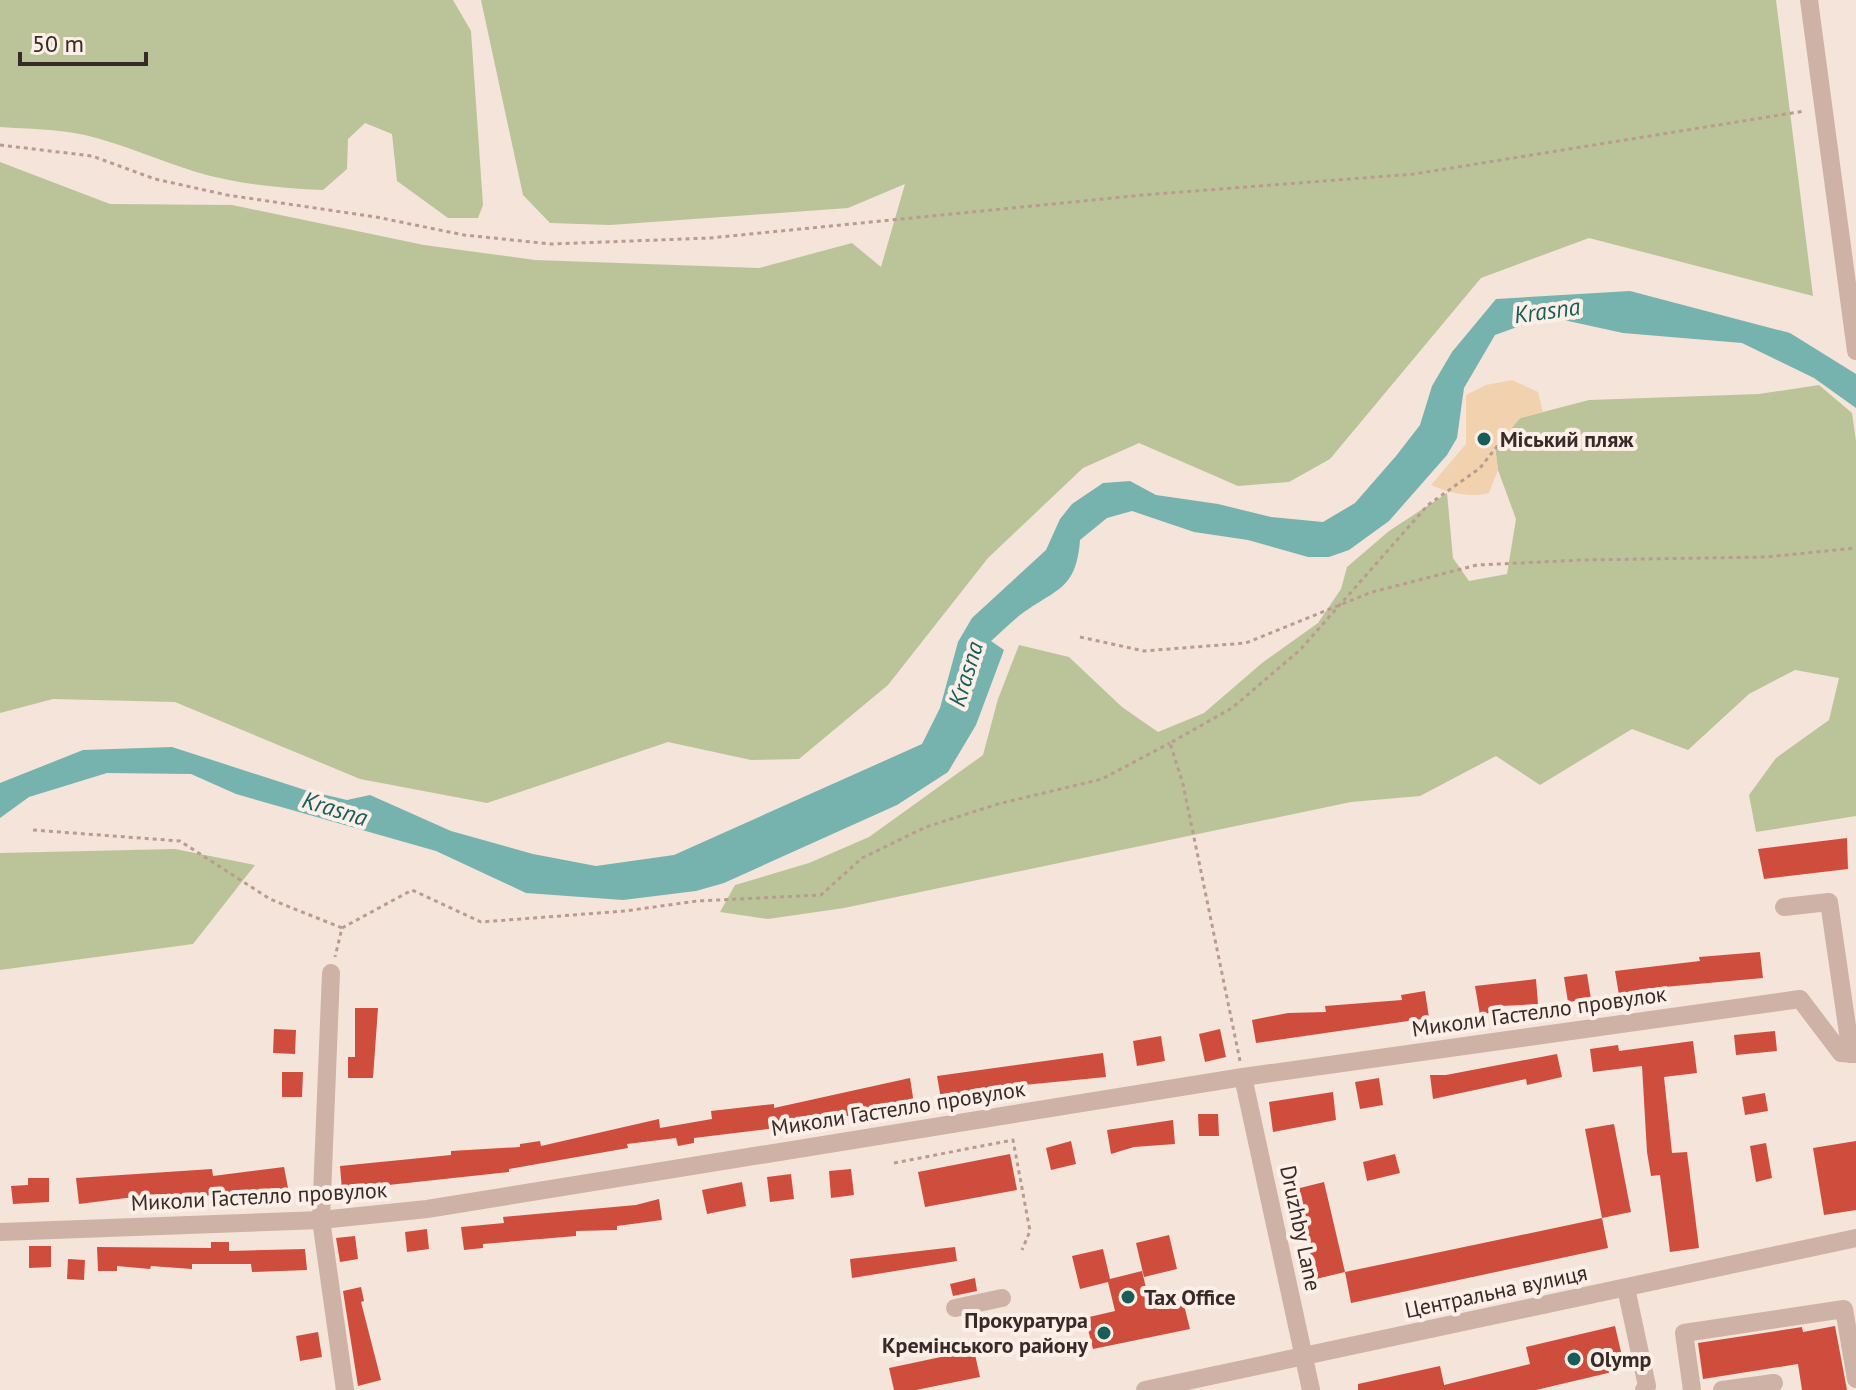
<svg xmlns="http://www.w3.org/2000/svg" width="1856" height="1390" font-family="'PT Sans',sans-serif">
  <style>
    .green { fill: #bbc499 }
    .sand { fill: #f2d2ae }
    .water { fill: #77b3ae }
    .building { fill: #cf4d3d }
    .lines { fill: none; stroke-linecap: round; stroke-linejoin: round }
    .path { stroke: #b99c8f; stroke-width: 3; stroke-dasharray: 4 4; stroke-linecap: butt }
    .minor { stroke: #cdb2a5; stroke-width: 18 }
    .poi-dot { fill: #195d58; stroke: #fbefe7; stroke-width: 3 }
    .labels { text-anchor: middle; stroke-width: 8; stroke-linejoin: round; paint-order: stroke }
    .poi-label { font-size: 22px; font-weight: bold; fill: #382a27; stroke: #fbefe7; text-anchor: start }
    .street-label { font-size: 22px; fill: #382a27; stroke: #fbefe7 }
    .water-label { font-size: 24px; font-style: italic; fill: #195d58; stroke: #fbefe7 }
  </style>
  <rect width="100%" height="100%" fill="#f4e4da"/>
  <g class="green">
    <path d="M 0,0 L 453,0 L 471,31 L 483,205 L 478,218 L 448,218 L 397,181 L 392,134 L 365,123 L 348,139 L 347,169 L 323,190 C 280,188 236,184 196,172 C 158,160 123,144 85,135 C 56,129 29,129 0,127 Z"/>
    <path d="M 481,0 L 1776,0 L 1813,296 L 1589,238 L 1481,278 L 1330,459 L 1289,482 L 1238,486 L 1139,443 L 1083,468 L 988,558 L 888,685 L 799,759 L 751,760 L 668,742 L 487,803 L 360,779 L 175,702 L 53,699 L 0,713 L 0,162 L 110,204 L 232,205 L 424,245 L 535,260 L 759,268 L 852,243 L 881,267 L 905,184 L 848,208 L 610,225 L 550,223 L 523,195 Z"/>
    <path d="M 1819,385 L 1852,413 L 1856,441 L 1856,816 L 1756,832 L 1749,795 L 1776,758 L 1829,720 L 1839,678 L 1795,670 L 1749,694 L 1688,750 L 1632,729 L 1540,785 L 1496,756 L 1420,796 L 1351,802 L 844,908 L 768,919 L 720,912 L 735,885 L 809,863 L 869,837 L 983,755 L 998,699 L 1019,645 L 1069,657 L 1122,707 L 1158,732 L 1204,713 L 1262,663 L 1318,623 L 1341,589 L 1347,567 L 1389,531 L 1447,493 L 1453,558 L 1469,581 L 1507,574 L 1516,519 L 1498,470 L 1495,447 L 1520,418 L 1589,400 L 1759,394 Z"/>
    <path d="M 175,849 L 255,865 L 193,944 L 0,970 L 0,853 Z"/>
  </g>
  <path class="sand" d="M 1512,380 L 1538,392 L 1543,412 L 1520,418 L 1495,447 L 1498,470 L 1489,493 C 1471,498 1448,493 1431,485 L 1466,444 L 1466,395 L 1486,385 Z"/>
  <path class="water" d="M 1630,291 L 1790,333 L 1856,374 L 1856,408 L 1814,378 L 1742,343 L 1623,333 L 1559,319 L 1534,321 L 1495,335 L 1464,388 L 1457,438 L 1447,455 L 1389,521 L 1349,550 L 1329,557 L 1308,557 L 1248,540 L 1194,532 L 1132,511 L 1107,518 L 1080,540 C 1076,591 1056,588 1020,615 C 1010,623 1000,633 991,641 L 1004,650 L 976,725 L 948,772 L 897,805 L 724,883 L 696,891 L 623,900 L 526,893 L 436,851 L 236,794 L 191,774 L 107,773 L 29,797 L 0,818 L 0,783 L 83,750 L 172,747 L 305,790 L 347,800 L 370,795 L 451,831 L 533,854 L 596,866 L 674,855 L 922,744 L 940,708 L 958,642 L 972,618 L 1046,550 L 1060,519 L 1072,504 L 1103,483 L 1130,481 L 1156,495 L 1218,504 L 1271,517 L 1323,522 L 1355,503 L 1396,456 L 1420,425 L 1432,386 L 1452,352 L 1496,299 Z"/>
  <g class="building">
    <path d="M 1847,838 L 1848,869 L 1764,879 L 1758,849 Z"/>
    <path d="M 1760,952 L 1763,978 L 1642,989 L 1619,995 L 1615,971 L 1700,961 L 1699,957 Z"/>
    <path d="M 1587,974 L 1591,999 L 1568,1002 L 1564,977 Z"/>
    <path d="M 1536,979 L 1538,1004 L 1501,1006 L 1502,1010 L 1480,1015 L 1475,986 Z"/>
    <path d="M 1425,991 L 1429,1018 L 1256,1043 L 1252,1020 L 1288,1013 L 1326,1012 L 1325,1006 L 1402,1000 L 1401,995 Z"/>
    <path d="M 355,1008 L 378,1008 L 373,1078 L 348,1078 L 348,1057 L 355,1057 Z"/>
    <path d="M 274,1029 L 296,1030 L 295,1054 L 273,1053 Z"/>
    <path d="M 1220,1029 L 1226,1057 L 1205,1062 L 1199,1034 Z"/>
    <path d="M 1775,1031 L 1777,1051 L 1736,1055 L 1734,1035 Z"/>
    <path d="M 1161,1036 L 1165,1061 L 1137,1066 L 1133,1041 Z"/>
    <path d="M 1693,1041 L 1697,1073 L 1664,1077 L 1672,1153 L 1687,1152 L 1699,1248 L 1670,1252 L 1660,1175 L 1651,1176 L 1647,1152 L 1642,1066 L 1593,1072 L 1590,1049 L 1618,1045 L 1619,1051 Z"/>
    <path d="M 1103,1053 L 1106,1077 L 994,1088 L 995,1093 L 941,1099 L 937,1076 Z"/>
    <path d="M 1557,1054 L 1562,1077 L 1527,1085 L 1526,1079 L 1433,1099 L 1430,1075 L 1446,1075 Z"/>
    <path d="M 282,1072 L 303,1072 L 302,1097 L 282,1097 Z"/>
    <path d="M 910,1078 L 914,1104 L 792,1126 L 694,1138 L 694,1143 L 678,1146 L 676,1138 L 627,1144 L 628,1148 L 509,1169 L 509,1172 L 342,1190 L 340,1166 L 451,1155 L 451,1151 L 520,1147 L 520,1144 L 540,1141 L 541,1146 L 659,1119 L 660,1128 L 712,1119 L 711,1111 L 774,1104 L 774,1108 Z"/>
    <path d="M 1379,1078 L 1383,1105 L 1360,1109 L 1355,1082 Z"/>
    <path d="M 1333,1092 L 1336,1120 L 1273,1132 L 1269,1102 Z"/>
    <path d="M 1765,1093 L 1768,1111 L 1745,1115 L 1742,1097 Z"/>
    <path d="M 1198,1114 L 1218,1114 L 1219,1136 L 1199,1136 Z"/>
    <path d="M 1173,1120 L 1175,1144 L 1134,1147 L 1111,1154 L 1107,1130 Z"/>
    <path d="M 1614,1124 L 1631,1212 L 1602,1218 L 1585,1129 Z"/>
    <path d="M 1071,1141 L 1076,1164 L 1051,1170 L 1046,1148 Z"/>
    <path d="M 1856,1141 L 1856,1210 L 1824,1215 L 1813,1148 Z"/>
    <path d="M 1766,1143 L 1772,1178 L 1756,1182 L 1750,1146 Z"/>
    <path d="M 1010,1154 L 1017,1190 L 925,1207 L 918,1172 Z"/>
    <path d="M 1395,1154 L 1400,1173 L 1367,1181 L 1363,1162 Z"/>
    <path d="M 284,1167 L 289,1193 L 272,1196 L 271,1192 L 235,1198 L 234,1193 L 159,1200 L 158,1194 L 79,1204 L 76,1178 L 212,1169 L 213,1176 Z"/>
    <path d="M 851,1169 L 854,1195 L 831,1198 L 829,1171 Z"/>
    <path d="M 791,1174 L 794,1199 L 770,1202 L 767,1177 Z"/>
    <path d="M 28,1178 L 49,1178 L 49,1202 L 13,1204 L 11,1186 L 28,1185 Z"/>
    <path d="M 742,1182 L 746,1206 L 707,1214 L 702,1190 Z"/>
    <path d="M 1324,1182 L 1345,1272 L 1316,1279 L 1296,1189 Z"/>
    <path d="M 659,1199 L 662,1220 L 617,1226 L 617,1230 L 576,1231 L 576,1236 L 483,1244 L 483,1248 L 464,1250 L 461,1227 L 504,1223 L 503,1217 L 636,1205 Z"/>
    <path d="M 1602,1218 L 1608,1248 L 1351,1303 L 1345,1272 Z"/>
    <path d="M 427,1229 L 429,1249 L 407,1252 L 405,1232 Z"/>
    <path d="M 1169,1235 L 1177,1269 L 1144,1277 L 1136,1243 Z"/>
    <path d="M 355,1236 L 358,1259 L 340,1262 L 336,1238 Z"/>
    <path d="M 211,1242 L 229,1242 L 229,1251 L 305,1249 L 307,1270 L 252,1272 L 251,1264 L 192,1264 L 192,1269 L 151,1266 L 150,1269 L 117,1266 L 117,1271 L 98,1271 L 97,1247 L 211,1248 Z"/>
    <path d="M 29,1246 L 51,1246 L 51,1267 L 29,1268 Z"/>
    <path d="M 955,1247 L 957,1261 L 852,1278 L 850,1259 Z"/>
    <path d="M 1103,1249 L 1110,1279 L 1142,1271 L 1150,1305 L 1182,1297 L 1190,1329 L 1093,1349 L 1085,1318 L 1115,1311 L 1108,1282 L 1080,1289 L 1072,1256 Z"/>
    <path d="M 68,1259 L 85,1260 L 84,1280 L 67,1279 Z"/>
    <path d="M 975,1278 L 977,1291 L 953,1296 L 950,1284 Z"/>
    <path d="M 361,1287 L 364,1301 L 361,1302 L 381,1380 L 358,1386 L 343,1291 Z"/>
    <path d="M 1615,1326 L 1625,1369 L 1536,1390 L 1358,1390 L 1358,1384 L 1440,1366 L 1445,1389 L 1444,1385 L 1530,1364 L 1526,1347 Z"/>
    <path d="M 1835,1326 L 1847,1390 L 1802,1390 L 1798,1364 L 1703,1379 L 1698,1343 L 1802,1327 L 1803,1332 Z"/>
    <path d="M 318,1332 L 322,1357 L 300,1361 L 296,1336 Z"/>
    <path d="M 974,1350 L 980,1377 L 916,1390 L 894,1390 L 889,1368 Z"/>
  </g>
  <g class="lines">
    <g class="path">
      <path d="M 0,145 L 92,156 L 155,179 L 227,195 L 376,217 L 464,235 L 551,244 L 710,238 L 1143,195 L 1414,174 L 1805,111"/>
      <path d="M 1080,637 L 1144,651 L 1246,643 L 1372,592 L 1477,565 L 1583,560 L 1766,557 L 1856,548"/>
      <path d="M 33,830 L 180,841 L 270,899 L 342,928 L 335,957"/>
      <path d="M 342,928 L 412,890 L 481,922 L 625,911 L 697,901 L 821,895 L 862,858 L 926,827 L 998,804 L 1102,779 L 1170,743"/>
      <path d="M 1240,1061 L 1183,784 L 1170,743 L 1232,708 L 1300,650 L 1428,505 L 1480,468 L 1506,435"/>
      <path d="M 894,1163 L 1013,1140 L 1030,1231 L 1022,1250"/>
    </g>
    <g class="minor">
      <path d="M 1809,0 L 1856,351"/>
      <path d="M 1784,907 L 1829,902 L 1851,1054"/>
      <path d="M 331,973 L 321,1220 L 345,1390"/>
      <path d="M 1243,1077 L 1311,1390"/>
      <path d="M 0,1232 L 321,1220 L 427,1209 L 1243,1077 L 1800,999 L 1841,1053 L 1856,1054"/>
      <path d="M 1626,1288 L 1647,1386 L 1644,1390"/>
      <path d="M 955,1308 L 1002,1298"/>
      <path d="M 1145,1390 L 1856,1238"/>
      <path d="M 1692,1390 L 1684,1333 L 1844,1309 L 1856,1379"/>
      <path d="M 1722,1390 L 1774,1383"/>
    </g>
  </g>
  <g class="poi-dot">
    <circle cx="1484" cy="439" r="8"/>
    <circle cx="1128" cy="1297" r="8"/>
    <circle cx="1104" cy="1333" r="8"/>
    <circle cx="1574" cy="1359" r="8"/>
  </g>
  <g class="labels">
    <g class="poi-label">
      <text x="1500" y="447">Міський пляж</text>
      <text x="1144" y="1305">Tax Office</text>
      <text x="1088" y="1328" text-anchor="end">Прокуратура<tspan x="1088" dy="25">Кремінського району</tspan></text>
      <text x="1590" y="1367">Olymp</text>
    </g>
    <g class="street-label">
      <text transform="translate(1539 1011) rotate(-8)" y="8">Миколи Гастелло провулок</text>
      <text transform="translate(898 1108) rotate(-9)" y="8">Миколи Гастелло провулок</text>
      <text transform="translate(259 1196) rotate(-3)" y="8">Миколи Гастелло провулок</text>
      <text transform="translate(1301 1228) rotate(78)" y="8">Druzhby Lane</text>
      <text transform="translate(1496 1291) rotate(-12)" y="8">Центральна вулиця</text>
    </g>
    <g class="water-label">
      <text transform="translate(1547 311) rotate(-8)" y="8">Krasna</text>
      <text transform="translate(966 674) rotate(-73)" y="8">Krasna</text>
      <text transform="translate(335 809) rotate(17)" y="8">Krasna</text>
    </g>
  </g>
  <path d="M20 52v12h126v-12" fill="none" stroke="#382a27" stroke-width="4"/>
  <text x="32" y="52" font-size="24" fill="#382a27" stroke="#fbefe7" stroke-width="6" paint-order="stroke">50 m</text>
</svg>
